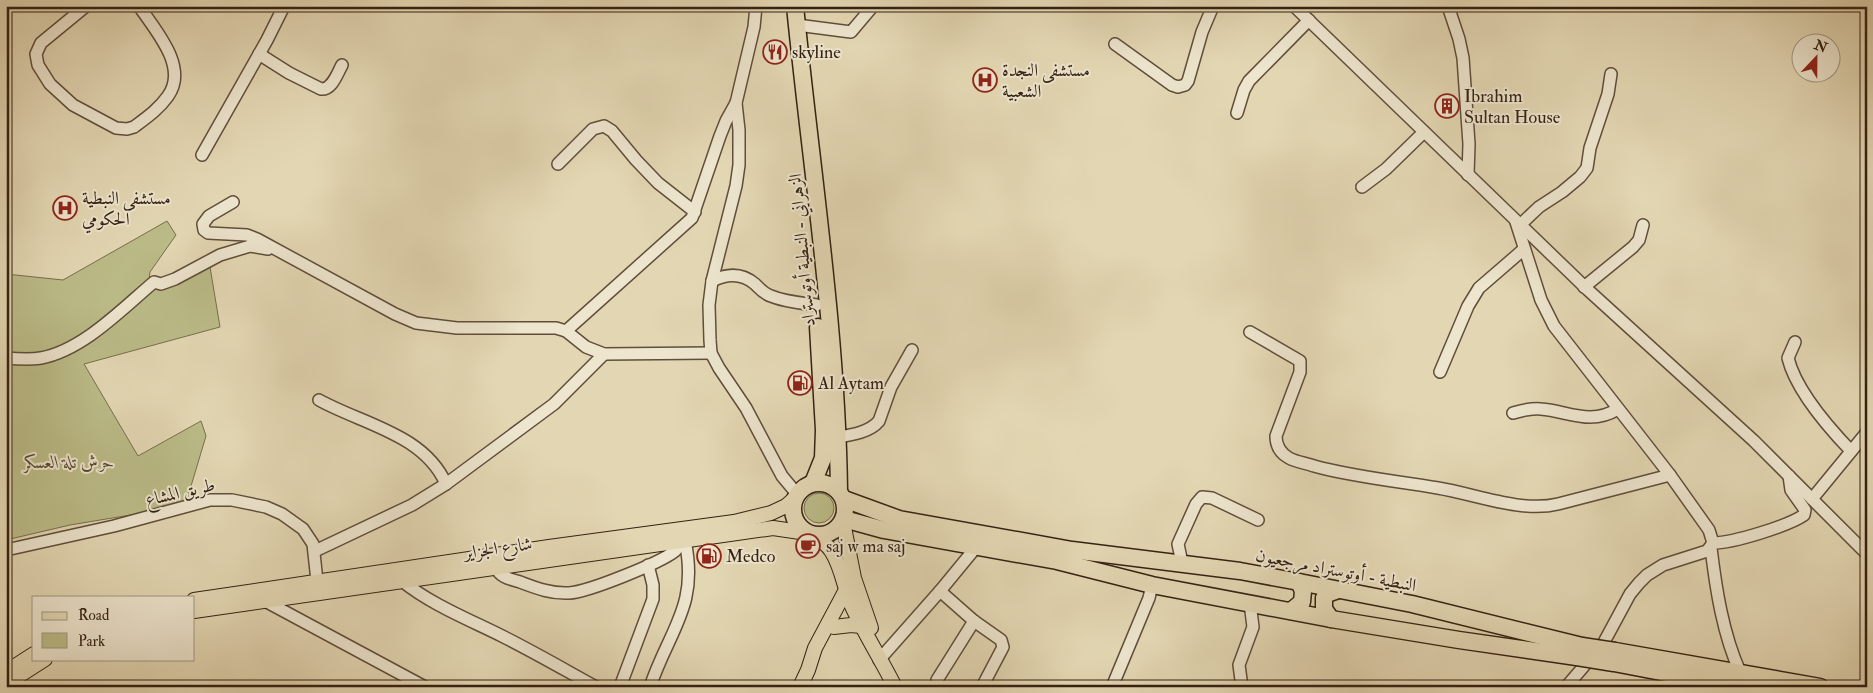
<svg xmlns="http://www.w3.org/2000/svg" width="1873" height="693" font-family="'IM FELL Double Pica',Amiri,serif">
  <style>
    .green { fill: #bbbc88; stroke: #786e4e }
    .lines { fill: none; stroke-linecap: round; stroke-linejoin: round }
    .minor-casing { stroke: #604e3b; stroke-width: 14 }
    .major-casing { stroke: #342113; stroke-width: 16 }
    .highway-casing { stroke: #342113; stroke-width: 19 }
    .minor { stroke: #ede5ce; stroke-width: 11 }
    .major { stroke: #e3d7b3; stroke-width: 14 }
    .highway { stroke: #e3d7b3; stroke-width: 16 }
    .highway-bridge-casing { stroke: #342113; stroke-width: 19; stroke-linecap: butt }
    .highway-bridge { stroke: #e3d7b3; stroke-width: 16 }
    .labels { text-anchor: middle; stroke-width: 4; stroke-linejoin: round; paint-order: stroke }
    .poi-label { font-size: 18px; fill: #342113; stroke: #ede5ce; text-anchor: start }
    .street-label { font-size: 18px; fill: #342113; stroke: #ede5ce }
    .park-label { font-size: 18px; font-style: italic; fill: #564830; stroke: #ede5ce }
  </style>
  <rect width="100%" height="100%" fill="#e3d7b3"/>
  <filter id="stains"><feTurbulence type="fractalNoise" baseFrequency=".004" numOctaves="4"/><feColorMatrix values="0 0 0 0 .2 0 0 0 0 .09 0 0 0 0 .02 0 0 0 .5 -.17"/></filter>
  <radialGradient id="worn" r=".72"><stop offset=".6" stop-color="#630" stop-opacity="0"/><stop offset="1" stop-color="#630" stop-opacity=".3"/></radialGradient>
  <g class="green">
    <path d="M 167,221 L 176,235 L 150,272 L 149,280 L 178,277 L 210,267 L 220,327 L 84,364 L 138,456 L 201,421 L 206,436 L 185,506 L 70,525 L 6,540 L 6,274 L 63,280 Z"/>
    <circle cx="819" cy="508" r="15"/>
  </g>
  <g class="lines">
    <g class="minor-casing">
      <g id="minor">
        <path d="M 86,6 L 41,43 L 36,54 L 38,65 L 50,84 L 73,105 L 116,128 L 127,129 L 134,127 C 146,118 159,109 168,96 C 189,67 155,30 139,6"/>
        <path d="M 756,6 L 754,27 L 736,103 L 739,130 L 739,165 L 736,186 L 712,281 L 709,305 L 710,340 L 711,353 L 719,368 L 746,408 L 782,476 L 797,494"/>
        <path d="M 1294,6 L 1588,290 L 1754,441 L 1867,554"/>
        <path d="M 1448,6 L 1459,39 L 1463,58 L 1469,144 L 1468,175"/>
        <path d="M 797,25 L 851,32 L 873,6"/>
        <path d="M 1115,44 L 1172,85 L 1178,87 L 1185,85 L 1188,81 L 1202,32 L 1213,6"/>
        <path d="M 259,54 L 289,73 L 321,89 C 332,90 337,74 342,65"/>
        <path d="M 1237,113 L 1244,90 L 1249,81 L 1309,20"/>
        <path d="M 202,155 L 267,40 L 284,6"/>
        <path d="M 558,164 L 593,129 L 604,126 L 612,131 L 636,160 L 658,183 L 695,212"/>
        <path d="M 1362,187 L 1386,169 L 1424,132"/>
        <path d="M 233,202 L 209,216 L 203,224 L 204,230 L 208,233 L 247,235 L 257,239 L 395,314 L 416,323 L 457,328 L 556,328 L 566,331 L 586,347 L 604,354 L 711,353"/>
        <path d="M 1516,222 L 1541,300 L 1554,326 L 1670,475 L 1709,530 L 1713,543 L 1707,551 L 1663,565 L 1647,575 L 1639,583 L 1630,594 L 1603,644 L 1566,687"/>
        <path d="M 1520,225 L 1539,207 L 1562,192 L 1580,177 L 1587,168 L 1590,148 L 1608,94 L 1611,74"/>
        <path d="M 712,281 C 728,273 742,273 755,284 C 760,289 764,294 771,296 C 785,302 802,303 817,305"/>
        <path d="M 1584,287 L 1633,247 L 1639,240 L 1643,225"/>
        <path d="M 566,331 L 692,218 L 720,136 L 726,121 L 736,103"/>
        <path d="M 1250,332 L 1300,361 L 1300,372 L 1276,436 C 1276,445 1280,453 1289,458 C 1296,462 1306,463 1314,466 C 1354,477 1397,481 1438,488 C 1475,494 1521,513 1558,504 L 1670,475"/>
        <path d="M 1795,342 L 1788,358 C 1796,391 1828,427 1851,451"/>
        <path d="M 6,358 C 17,359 30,360 41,358 C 83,350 122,309 154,282 L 161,284 L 175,279 L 220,255 L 250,246 L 268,249"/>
        <path d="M 1440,372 L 1468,306 L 1479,288 L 1524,249"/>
        <path d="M 319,400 C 362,424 424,434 446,484"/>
        <path d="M 1513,413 C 1523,410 1531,408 1541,409 C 1568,411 1590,426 1618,409"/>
        <path d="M 838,437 C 852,435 870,432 879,421 L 891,387 L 912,350"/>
        <path d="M 1812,499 L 1867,432"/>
        <path d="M 1713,543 C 1733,543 1788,526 1804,515 L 1805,510 L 1791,490 L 1789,476"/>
        <path d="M 1711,548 C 1716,590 1723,634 1740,672"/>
        <path d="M 6,550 L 114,526 L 210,500 L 232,500 L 266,507 L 282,514 L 303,529 L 313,544 L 317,581"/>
        <path d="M 315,551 L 412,505 L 446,484 L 554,404 L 604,354"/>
        <path d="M 1182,563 L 1178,544 L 1196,504 L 1202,497 L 1212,498 L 1258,520"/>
        <path d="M 496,567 C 499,577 510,579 520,582 C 536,588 551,594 569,593 C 588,592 660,563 675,551 C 678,548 680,545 682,541"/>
        <path d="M 402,581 C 432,605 468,619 502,636 C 534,652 565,670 596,687"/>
        <path d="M 940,591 L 974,621 L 1001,640 L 1003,647 L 982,687"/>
        <path d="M 265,601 L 425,687"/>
        <path d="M 879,660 L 940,591 L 977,546"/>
        <path d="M 937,680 L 974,621"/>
        <path d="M 620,687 L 653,599 L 653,585 L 648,565"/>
        <path d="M 650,687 C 669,630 699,606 685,541"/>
        <path d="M 1112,687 L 1149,598 L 1152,585"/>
        <path d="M 1242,687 L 1239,665 L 1253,627 L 1250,603"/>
      </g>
    </g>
    <g class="major-casing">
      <g id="major">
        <path d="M 843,522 L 854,578 L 871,628"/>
        <path d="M 812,535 C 820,539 827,544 832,552 C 842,568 844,587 851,604 C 864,633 881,659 895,687"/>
        <path d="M 194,600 L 549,547 L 734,522 L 771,513 L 786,506 L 794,499"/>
        <path d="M 194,611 L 773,528 L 807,533"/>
        <path d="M 834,627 L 851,625 L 861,626"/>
        <path d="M 6,672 L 34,654"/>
        <path d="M 6,684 L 45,659"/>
        <path d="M 800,687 L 808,670 L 815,648 L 848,586"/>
      </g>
    </g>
    <g class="highway-casing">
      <g id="highway">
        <path d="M 795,6 C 811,168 837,329 839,491"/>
        <circle cx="819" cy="509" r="26"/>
        <path d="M 813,483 L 823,458 L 824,430 L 818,327"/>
        <path d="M 844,499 L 899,519 L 1072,550 L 1240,571 L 1299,582 L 1412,604 L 1582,646"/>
        <path d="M 844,519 L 884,530 L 1057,561 L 1152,585 L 1331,619 L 1459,640 L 1577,657"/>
        <path d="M 1291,611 L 1302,602 L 1303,591 L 1299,582"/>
        <path d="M 1331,619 L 1324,609 L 1324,598 L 1327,594 L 1338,590"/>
        <path d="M 1615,651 L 1820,687"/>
        <path d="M 1614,663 L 1740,687"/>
      </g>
    </g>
    <use href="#minor" class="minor"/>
    <use href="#major" class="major"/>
    <use href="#highway" class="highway"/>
    <g class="highway-bridge-casing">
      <g id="highway-bridge">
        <path d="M 1582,646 L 1615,651"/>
        <path d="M 1577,657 L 1614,663"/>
      </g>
    </g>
    <use href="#highway-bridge" class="highway-bridge"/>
  </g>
  <defs>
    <g id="restaurant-ring" transform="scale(1.25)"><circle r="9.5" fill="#ede5ce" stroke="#8f2418" stroke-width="1.5"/><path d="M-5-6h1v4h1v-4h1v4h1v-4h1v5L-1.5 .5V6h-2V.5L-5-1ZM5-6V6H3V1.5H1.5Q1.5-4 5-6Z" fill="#8f2418"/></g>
    <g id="hospital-ring" transform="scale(1.25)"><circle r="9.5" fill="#ede5ce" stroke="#8f2418" stroke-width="1.5"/><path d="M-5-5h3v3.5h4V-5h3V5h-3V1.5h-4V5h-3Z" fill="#8f2418"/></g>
    <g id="building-ring" transform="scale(1.25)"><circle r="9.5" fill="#ede5ce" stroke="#8f2418" stroke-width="1.5"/><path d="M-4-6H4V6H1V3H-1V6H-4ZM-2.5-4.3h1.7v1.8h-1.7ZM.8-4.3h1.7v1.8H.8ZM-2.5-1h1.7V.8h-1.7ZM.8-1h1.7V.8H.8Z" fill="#8f2418"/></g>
    <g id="fuel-ring" transform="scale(1.25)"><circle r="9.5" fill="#ede5ce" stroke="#8f2418" stroke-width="1.5"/><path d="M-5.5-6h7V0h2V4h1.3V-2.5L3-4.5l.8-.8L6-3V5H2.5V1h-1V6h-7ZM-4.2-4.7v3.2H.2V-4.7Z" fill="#8f2418"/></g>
    <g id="cafe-ring" transform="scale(1.25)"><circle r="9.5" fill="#ede5ce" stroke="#8f2418" stroke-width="1.5"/><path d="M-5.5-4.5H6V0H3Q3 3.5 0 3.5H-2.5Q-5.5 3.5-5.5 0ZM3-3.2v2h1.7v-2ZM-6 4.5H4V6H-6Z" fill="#8f2418"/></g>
  </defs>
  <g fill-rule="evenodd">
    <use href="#restaurant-ring" x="775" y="52"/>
    <use href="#hospital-ring" x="985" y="80"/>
    <use href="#building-ring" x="1447" y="106"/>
    <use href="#hospital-ring" x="65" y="208"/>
    <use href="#fuel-ring" x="800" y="383"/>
    <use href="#cafe-ring" x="808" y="546"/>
    <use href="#fuel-ring" x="709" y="556"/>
  </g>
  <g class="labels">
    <g class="poi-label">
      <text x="792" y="58">skyline</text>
      <text x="1002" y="76">مستشفى النجدة<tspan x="1002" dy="21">الشعبية</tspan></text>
      <text x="1464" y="102">Ibrahim<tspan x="1464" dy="21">Sultan House</tspan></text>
      <text x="82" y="204">مستشفى النبطية<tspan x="82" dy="21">الحكومي</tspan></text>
      <text x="818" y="389">Al Aytam</text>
      <text x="826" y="552">saj w ma saj</text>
      <text x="726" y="562">Medco</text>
    </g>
    <g class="street-label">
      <text transform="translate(802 250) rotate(-95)" y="6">الزهراني - النبطية أوتوستراد</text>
      <text transform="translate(180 492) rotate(-13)" y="6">طريق المشاع</text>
      <text transform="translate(498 548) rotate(-8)" y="6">شارع الجزاير</text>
      <text transform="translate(1336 570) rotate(11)" y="6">النبطية - أوتوستراد مرجعيون</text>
    </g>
    <g class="park-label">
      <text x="69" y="468">حرش تلة العسكر</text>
    </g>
  </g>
  <rect width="1873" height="693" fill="none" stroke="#e3d7b3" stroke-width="25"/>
  <rect x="8" y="8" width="1858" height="678" fill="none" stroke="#342113" stroke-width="2.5"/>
  <rect x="12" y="12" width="1848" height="668" fill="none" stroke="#342113"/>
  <rect x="32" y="596" width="162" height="65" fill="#ede5ce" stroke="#a39783"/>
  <rect x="42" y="612" width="25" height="8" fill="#e3d7b3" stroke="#a39783"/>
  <text x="78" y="620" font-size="15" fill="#342113">Road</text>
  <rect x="42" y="633" width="25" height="15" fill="#bbbc88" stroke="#a39783"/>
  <text x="78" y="646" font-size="15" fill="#342113">Park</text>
  <g transform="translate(1816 58) rotate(22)"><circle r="24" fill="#ede5ce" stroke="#a39783"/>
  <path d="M0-4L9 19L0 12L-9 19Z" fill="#8f2418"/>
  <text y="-8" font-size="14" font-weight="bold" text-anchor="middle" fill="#342113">N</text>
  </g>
  <rect width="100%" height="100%" filter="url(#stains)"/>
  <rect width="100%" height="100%" fill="url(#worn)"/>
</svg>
